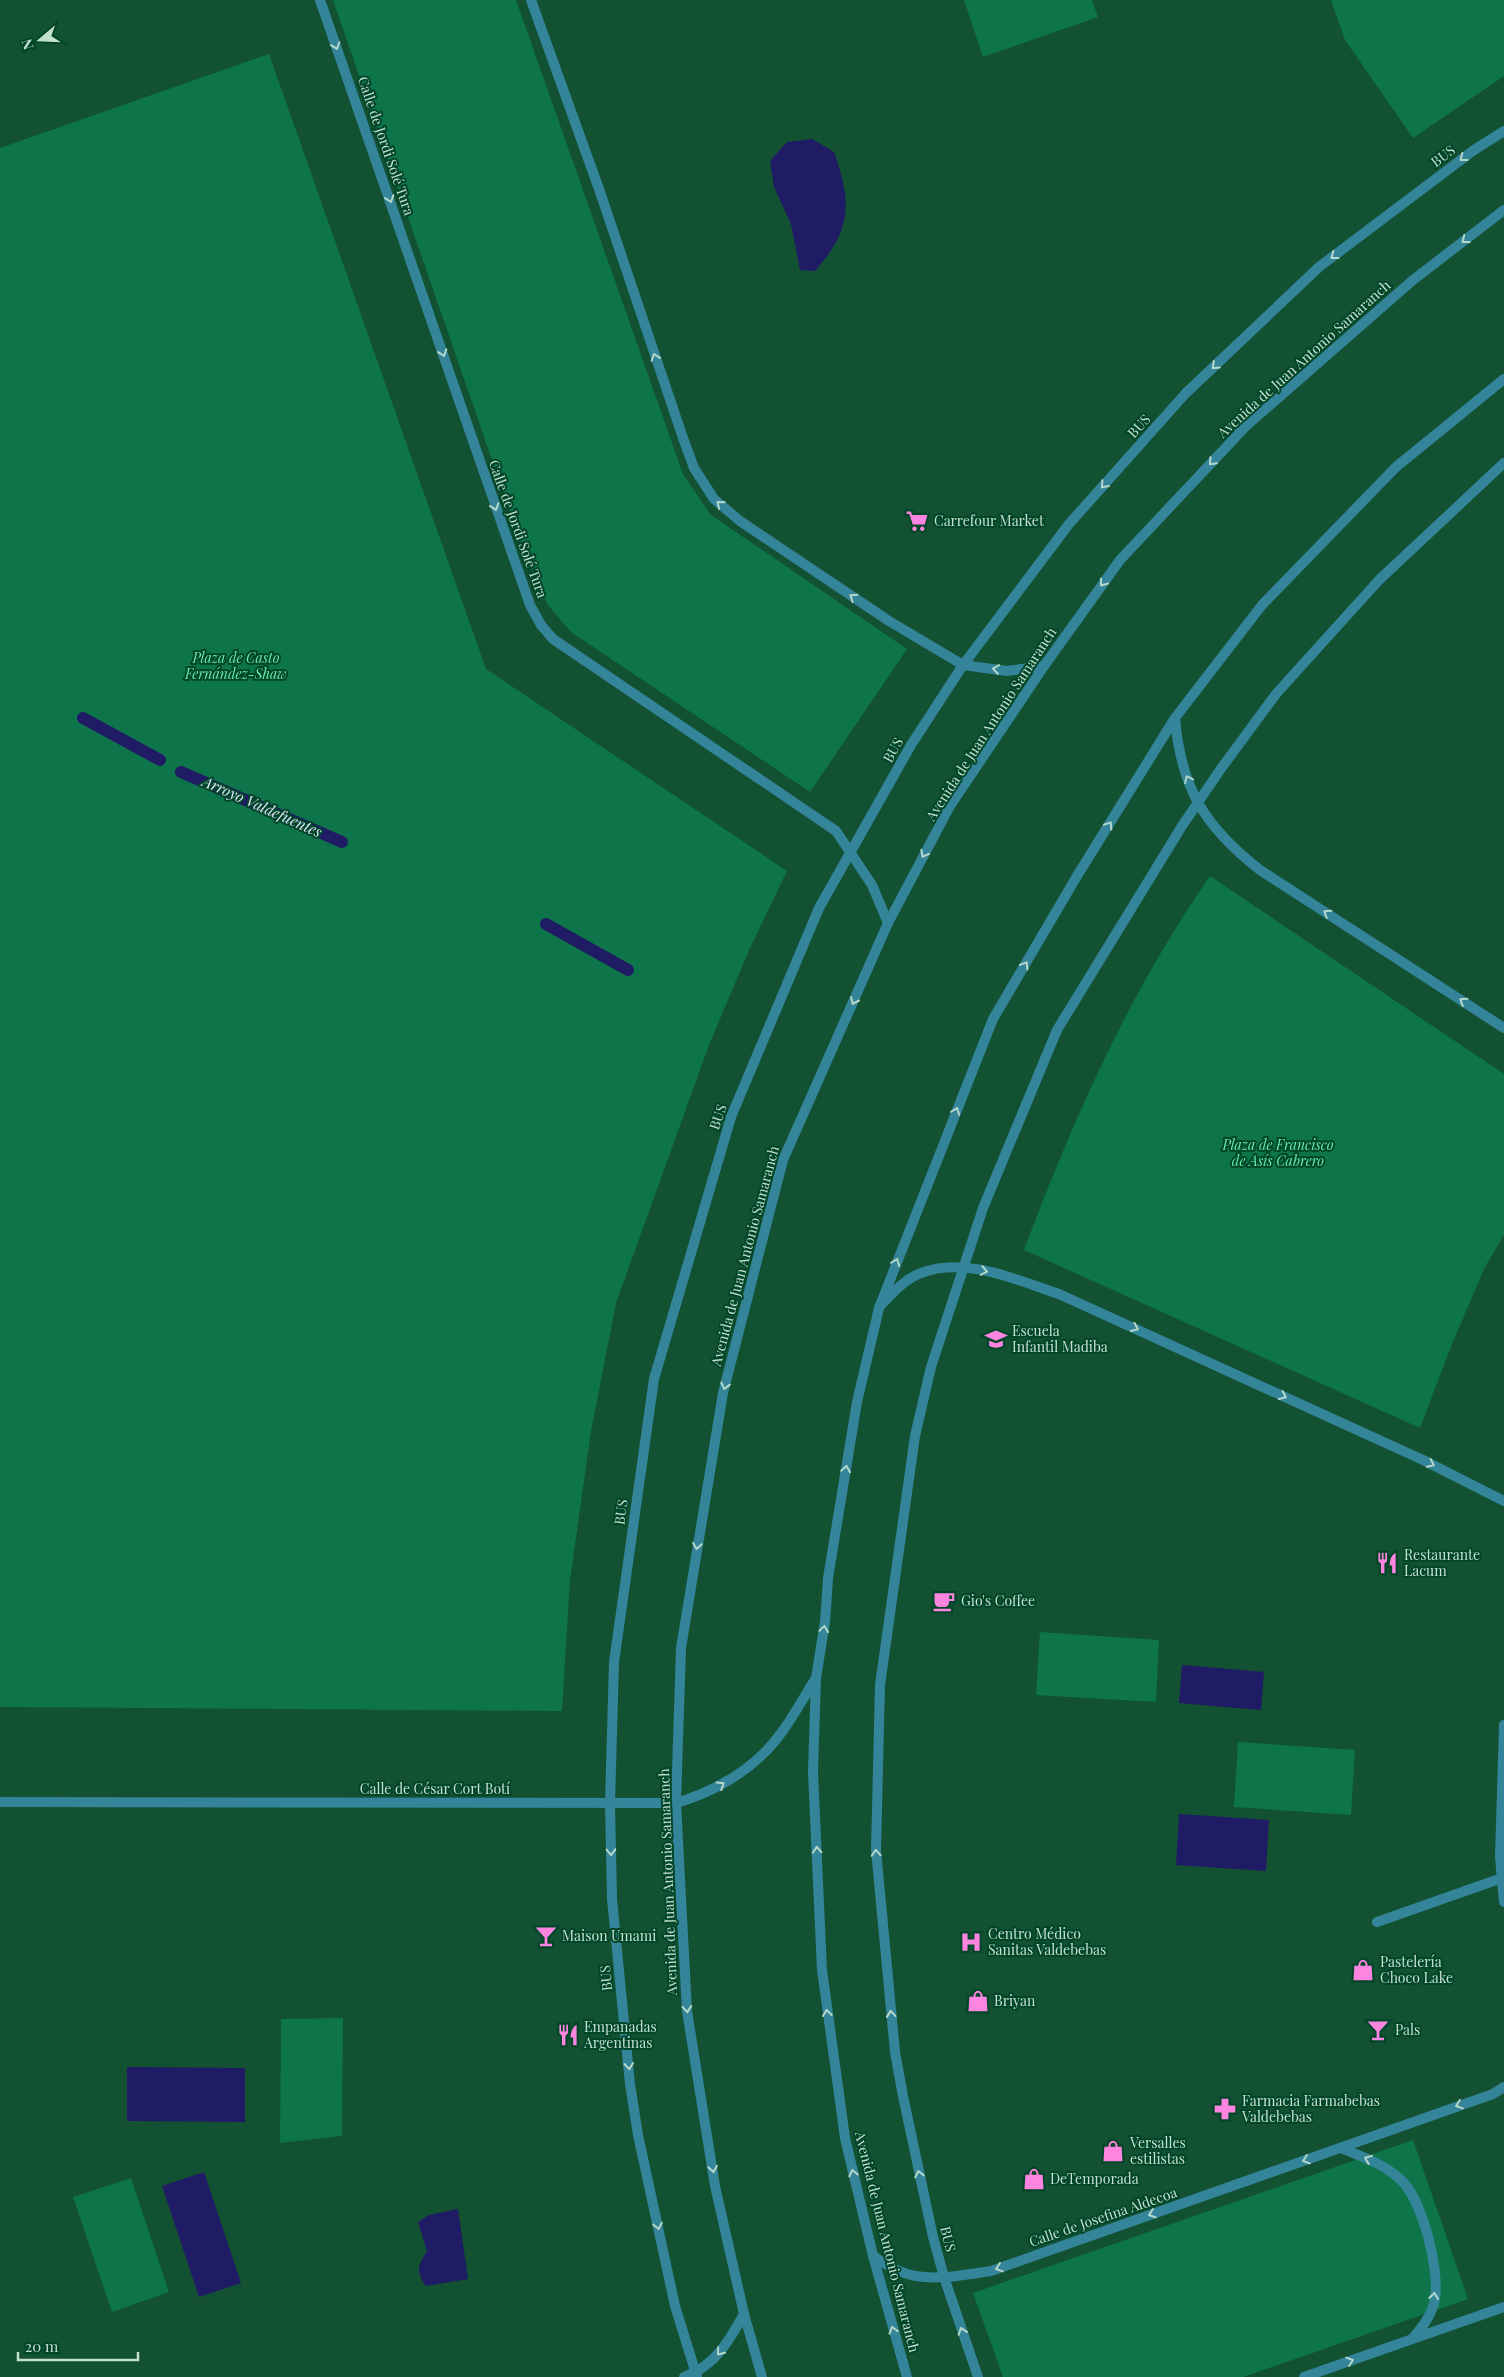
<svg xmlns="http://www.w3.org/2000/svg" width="1504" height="2377" font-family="'Playfair Display',serif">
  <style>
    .green { fill: #0d7549 }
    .water { fill: #201b65 }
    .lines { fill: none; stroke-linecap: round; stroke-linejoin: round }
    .stream { stroke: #201b65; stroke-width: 12 }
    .service { stroke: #34859a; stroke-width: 10 }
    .minor { stroke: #34859a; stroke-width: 10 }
    .tertiary { stroke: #34859a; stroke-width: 10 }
    .oneway { stroke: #b5d7c9 }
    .labels { text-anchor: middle; stroke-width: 4; stroke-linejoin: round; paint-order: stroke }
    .street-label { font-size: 14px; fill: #c3e0ce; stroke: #024629 }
    .poi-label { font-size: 14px; fill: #c3e0ce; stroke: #024629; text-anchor: start }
    .park-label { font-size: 14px; font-style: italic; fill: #66eca6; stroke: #024629 }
    .water-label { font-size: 15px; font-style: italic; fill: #dee2f8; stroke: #024629 }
  </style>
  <rect width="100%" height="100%" fill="#135133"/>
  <g class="green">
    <path d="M 333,0 L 516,0 L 683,474 L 711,515 L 907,649 L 810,792 L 571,632 L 547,604 L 519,538 Z"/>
    <path d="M 964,0 L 1092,0 L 1098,17 L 983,57 Z"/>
    <path d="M 1331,0 L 1504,0 L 1504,76 L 1413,138 L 1345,40 Z"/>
    <path d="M 269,54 L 486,669 L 787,871 L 750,948 L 709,1045 L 616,1303 L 591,1431 L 570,1580 L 562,1711 L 0,1707 L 0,148 Z"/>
    <path d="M 1210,876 L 1504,1074 L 1504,1235 L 1485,1267 L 1452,1344 L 1420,1428 L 1024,1250 C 1073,1119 1130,991 1210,876 Z"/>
    <path d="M 1040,1632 L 1159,1640 L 1156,1702 L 1036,1695 Z"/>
    <path d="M 1238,1742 L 1355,1750 L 1351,1815 L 1234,1807 Z"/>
    <path d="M 343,2018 L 342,2136 L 280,2143 L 281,2019 Z"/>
    <path d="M 1413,2140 L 1468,2299 L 1243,2377 L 1003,2377 L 973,2293 Z"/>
    <path d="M 131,2178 L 169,2292 L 112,2312 L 73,2197 Z"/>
  </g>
  <g class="water">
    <path d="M 812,139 L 834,152 C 852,203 852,229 815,271 L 800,270 L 791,224 L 774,187 L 770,161 L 787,142 Z"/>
    <path d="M 1182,1665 L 1264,1672 L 1261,1710 L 1179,1703 Z"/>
    <path d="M 1179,1814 L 1269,1820 L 1266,1871 L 1176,1865 Z"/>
    <path d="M 127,2067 L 245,2068 L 245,2122 L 127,2121 Z"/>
    <path d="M 204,2172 L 241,2283 L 199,2297 L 162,2186 Z"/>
    <path d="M 458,2209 L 468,2279 L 426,2286 C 416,2271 417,2267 427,2251 L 418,2222 L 429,2215 Z"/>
  </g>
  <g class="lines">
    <g class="stream">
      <path d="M 83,718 L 160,760"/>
      <path d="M 181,772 L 342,842"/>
      <path d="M 546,924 L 628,970"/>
    </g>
    <g class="service">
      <path d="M 1377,1922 L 1502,1878"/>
      <path d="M 697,2377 L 675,2306 L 638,2135 L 630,2084 L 612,1899 L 610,1803 L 614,1662 L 654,1379 L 731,1117 L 819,908 L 911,745 L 963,665 L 1069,524 L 1186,393 L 1319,267 L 1474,150 L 1504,131"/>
      <path d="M 978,2377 L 944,2277 L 933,2237 L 903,2096 L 895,2052 L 876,1850 L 880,1685 L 915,1436 L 931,1367 L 983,1208 L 1057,1030 L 1182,826 L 1220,770 L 1276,694 L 1379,580 L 1504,463"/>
    </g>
    <g class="minor">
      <path d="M 320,0 L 530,605 L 541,625 L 553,639 L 836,831 L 872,885 L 888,923"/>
      <path d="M 531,0 L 599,189 L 683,438 L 694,468 L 714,499 L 740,521 L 889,621 L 963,665 L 1007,671 L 1044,666"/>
      <path d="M 1175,718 C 1181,789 1205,827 1260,870 L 1504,1028"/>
      <path d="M 879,1307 C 891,1295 904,1279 921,1273 C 965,1256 1017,1280 1059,1294 L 1423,1460 L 1504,1501"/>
      <path d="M 1504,1725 L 1500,1857 L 1504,1902"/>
      <path d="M 0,1802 L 676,1803 C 707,1794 740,1777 763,1754 C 785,1733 800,1703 816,1678"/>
      <path d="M 1341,2148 C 1362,2157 1383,2163 1401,2180 C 1422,2199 1440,2270 1435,2299 C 1432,2315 1423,2326 1413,2338"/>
      <path d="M 873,2256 C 881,2261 889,2267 897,2270 C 926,2284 961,2275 991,2271 L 1493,2094 L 1504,2087"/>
      <path d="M 684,2377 C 715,2366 729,2341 744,2314"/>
      <path d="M 1304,2377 L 1504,2307"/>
    </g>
    <g class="tertiary">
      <path d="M 762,2377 L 744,2314 L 715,2186 L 687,2011 L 676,1803 L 681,1648 L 723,1393 L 783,1160 L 888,923 L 950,806 L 1044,666 L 1120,560 L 1246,426 L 1413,280 L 1504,210"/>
      <path d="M 907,2377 L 873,2256 L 845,2138 L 822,1970 L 813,1772 L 816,1678 L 825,1622 L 828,1578 L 857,1402 L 879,1308 L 993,1019 L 1077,876 L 1175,718 L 1262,605 L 1396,467 L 1504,379"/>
    </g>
  </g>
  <defs><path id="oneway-chevron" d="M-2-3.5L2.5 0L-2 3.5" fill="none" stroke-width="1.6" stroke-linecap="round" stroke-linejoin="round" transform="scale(1.25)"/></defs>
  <g class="oneway">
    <use href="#oneway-chevron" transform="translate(336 46) rotate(71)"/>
    <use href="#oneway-chevron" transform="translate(1463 158) rotate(143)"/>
    <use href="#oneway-chevron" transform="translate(390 199) rotate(71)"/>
    <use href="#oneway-chevron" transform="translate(1465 240) rotate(142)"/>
    <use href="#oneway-chevron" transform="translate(1334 256) rotate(143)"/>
    <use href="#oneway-chevron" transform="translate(443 353) rotate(71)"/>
    <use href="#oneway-chevron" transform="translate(655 357) rotate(-109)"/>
    <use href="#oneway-chevron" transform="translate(1215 366) rotate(137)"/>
    <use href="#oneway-chevron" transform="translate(1212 462) rotate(133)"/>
    <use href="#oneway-chevron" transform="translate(1104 485) rotate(132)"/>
    <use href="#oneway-chevron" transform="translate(720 504) rotate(-140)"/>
    <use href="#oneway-chevron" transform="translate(495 507) rotate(71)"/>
    <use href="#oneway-chevron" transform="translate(1103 583) rotate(126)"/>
    <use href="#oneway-chevron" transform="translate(853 597) rotate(-146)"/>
    <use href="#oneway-chevron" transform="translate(996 669) rotate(-172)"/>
    <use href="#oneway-chevron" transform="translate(1188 779) rotate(-115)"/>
    <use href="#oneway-chevron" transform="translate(1109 825) rotate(-58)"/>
    <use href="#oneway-chevron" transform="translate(924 854) rotate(118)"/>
    <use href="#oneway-chevron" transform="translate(1327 913) rotate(-147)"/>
    <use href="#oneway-chevron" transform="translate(1025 965) rotate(-59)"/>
    <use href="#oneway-chevron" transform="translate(854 1001) rotate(114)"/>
    <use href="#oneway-chevron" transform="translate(1463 1001) rotate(-147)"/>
    <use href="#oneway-chevron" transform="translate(956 1111) rotate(-69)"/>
    <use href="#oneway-chevron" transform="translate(896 1262) rotate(-69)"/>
    <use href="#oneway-chevron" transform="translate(984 1271) rotate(11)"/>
    <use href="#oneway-chevron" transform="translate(1135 1328) rotate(25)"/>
    <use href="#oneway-chevron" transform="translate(725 1386) rotate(104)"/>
    <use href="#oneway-chevron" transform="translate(1283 1396) rotate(25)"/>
    <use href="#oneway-chevron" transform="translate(1431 1464) rotate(26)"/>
    <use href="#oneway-chevron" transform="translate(846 1469) rotate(-81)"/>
    <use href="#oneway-chevron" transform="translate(697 1546) rotate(99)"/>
    <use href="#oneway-chevron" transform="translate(824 1629) rotate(-82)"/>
    <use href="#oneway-chevron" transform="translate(721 1785) rotate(-32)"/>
    <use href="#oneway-chevron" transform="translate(817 1850) rotate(-93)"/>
    <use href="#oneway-chevron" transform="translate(611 1852) rotate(89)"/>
    <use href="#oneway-chevron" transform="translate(876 1853) rotate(-93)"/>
    <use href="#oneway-chevron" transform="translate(687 2009) rotate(85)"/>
    <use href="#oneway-chevron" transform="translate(827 2013) rotate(-97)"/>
    <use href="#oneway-chevron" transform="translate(891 2014) rotate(-95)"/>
    <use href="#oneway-chevron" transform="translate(629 2066) rotate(84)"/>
    <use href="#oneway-chevron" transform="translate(1459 2105) rotate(161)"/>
    <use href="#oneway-chevron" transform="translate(1368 2159) rotate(-158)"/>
    <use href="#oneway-chevron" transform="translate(1306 2160) rotate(161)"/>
    <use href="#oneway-chevron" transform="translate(713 2169) rotate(81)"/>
    <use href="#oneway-chevron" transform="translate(853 2173) rotate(-103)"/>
    <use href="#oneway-chevron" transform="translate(919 2174) rotate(-102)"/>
    <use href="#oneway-chevron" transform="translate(1152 2214) rotate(161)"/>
    <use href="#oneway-chevron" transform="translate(658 2226) rotate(78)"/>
    <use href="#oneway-chevron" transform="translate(999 2268) rotate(161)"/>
    <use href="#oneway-chevron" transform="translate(1434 2296) rotate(-83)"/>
    <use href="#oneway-chevron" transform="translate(893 2330) rotate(-105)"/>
    <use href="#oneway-chevron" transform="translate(962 2331) rotate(-109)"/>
    <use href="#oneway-chevron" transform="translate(720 2352) rotate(129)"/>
    <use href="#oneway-chevron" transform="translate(1350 2361) rotate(-19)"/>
  </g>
  <defs>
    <g id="supermarket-bare" transform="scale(1.725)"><path d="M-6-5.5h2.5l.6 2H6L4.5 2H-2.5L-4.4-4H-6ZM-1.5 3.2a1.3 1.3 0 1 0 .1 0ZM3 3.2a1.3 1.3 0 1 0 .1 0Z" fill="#fe85df" stroke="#024629" stroke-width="2.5" paint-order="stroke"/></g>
    <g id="school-bare" transform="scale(1.725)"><path d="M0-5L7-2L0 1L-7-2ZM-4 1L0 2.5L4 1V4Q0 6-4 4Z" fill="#fe85df" stroke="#024629" stroke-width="2.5" paint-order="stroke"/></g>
    <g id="restaurant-bare" transform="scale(1.725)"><path d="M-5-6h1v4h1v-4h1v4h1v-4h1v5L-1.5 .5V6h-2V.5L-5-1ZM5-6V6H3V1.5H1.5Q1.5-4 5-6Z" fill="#fe85df" stroke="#024629" stroke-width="2.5" paint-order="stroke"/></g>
    <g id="cafe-bare" transform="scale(1.725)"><path d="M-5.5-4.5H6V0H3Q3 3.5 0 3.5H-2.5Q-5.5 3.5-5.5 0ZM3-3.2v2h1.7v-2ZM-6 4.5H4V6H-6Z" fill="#fe85df" stroke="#024629" stroke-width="2.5" paint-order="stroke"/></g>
    <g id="bar-bare" transform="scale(1.725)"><path d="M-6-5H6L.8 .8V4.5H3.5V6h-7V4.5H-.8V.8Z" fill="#fe85df" stroke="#024629" stroke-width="2.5" paint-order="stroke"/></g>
    <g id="hospital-bare" transform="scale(1.725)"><path d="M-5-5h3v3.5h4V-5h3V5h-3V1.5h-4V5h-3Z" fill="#fe85df" stroke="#024629" stroke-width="2.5" paint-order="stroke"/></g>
    <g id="shop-bare" transform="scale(1.725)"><path d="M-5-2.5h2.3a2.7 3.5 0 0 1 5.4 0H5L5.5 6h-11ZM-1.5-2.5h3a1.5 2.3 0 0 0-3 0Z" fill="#fe85df" stroke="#024629" stroke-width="2.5" paint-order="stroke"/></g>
    <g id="pharmacy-bare" transform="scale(1.725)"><path d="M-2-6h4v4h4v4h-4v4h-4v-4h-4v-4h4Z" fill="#fe85df" stroke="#024629" stroke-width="2.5" paint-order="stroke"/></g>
  </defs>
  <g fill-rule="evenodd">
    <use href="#supermarket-bare" x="917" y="521"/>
    <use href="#school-bare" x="996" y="1339"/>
    <use href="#restaurant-bare" x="1387" y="1563"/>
    <use href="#cafe-bare" x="944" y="1601"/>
    <use href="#bar-bare" x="546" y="1936"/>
    <use href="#hospital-bare" x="971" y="1942"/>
    <use href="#shop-bare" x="1363" y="1970"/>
    <use href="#shop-bare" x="978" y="2001"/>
    <use href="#bar-bare" x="1378" y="2030"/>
    <use href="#restaurant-bare" x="568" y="2035"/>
    <use href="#pharmacy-bare" x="1225" y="2109"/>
    <use href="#shop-bare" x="1113" y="2151"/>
    <use href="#shop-bare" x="1034" y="2179"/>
  </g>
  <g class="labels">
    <g class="street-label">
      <text transform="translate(386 146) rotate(71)" y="5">Calle de Jordi Solé Tura</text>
      <text transform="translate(1443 156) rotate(-37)" y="5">BUS</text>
      <text transform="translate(1304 359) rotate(-42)" y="5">Avenida de Juan Antonio Samaranch</text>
      <text transform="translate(1139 426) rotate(-48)" y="5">BUS</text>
      <text transform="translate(518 529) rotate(70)" y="5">Calle de Jordi Solé Tura</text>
      <text transform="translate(991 724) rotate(-57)" y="5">Avenida de Juan Antonio Samaranch</text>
      <text transform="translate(893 750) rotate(-61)" y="5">BUS</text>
      <text transform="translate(718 1117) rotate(-71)" y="5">BUS</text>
      <text transform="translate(745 1256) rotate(-75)" y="5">Avenida de Juan Antonio Samaranch</text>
      <text transform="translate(621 1512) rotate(-82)" y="5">BUS</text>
      <text x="435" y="1794">Calle de César Cort Botí</text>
      <text transform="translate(668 1882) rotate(-92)" y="5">Avenida de Juan Antonio Samaranch</text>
      <text transform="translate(606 1978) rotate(-96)" y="5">BUS</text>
      <text transform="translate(1103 2217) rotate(-19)" y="5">Calle de Josefina Aldecoa</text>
      <text transform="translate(948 2239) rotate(76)" y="5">BUS</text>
      <text transform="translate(887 2242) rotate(76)" y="5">Avenida de Juan Antonio Samaranch</text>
    </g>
    <g class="poi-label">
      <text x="934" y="526">Carrefour Market</text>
      <text x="1012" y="1336">Escuela<tspan x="1012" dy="16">Infantil Madiba</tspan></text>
      <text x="1404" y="1560">Restaurante<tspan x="1404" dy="16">Lacum</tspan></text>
      <text x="961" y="1606">Gio's Coffee</text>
      <text x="988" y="1939">Centro Médico<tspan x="988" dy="16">Sanitas Valdebebas</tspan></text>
      <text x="562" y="1941">Maison Umami</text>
      <text x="1380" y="1967">Pastelería<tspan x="1380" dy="16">Choco Lake</tspan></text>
      <text x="994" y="2006">Briyan</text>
      <text x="584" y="2032">Empanadas<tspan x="584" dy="16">Argentinas</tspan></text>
      <text x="1395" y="2035">Pals</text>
      <text x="1242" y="2106">Farmacia Farmabebas<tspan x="1242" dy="16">Valdebebas</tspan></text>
      <text x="1130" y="2148">Versalles<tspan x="1130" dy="16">estilistas</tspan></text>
      <text x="1050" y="2184">DeTemporada</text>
    </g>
    <g class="park-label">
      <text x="236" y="663">Plaza de Casto<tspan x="236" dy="16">Fernández-Shaw</tspan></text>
      <text x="1278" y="1150">Plaza de Francisco<tspan x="1278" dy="16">de Asís Cabrero</tspan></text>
    </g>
    <g class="water-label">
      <text transform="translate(262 807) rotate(24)" y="5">Arroyo Valdefuentes</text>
    </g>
  </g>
  <g transform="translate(40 40) rotate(251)" stroke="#024629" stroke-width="4" paint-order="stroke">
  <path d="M0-4L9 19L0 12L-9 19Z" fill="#c3e0ce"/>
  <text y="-8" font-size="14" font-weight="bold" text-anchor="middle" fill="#c3e0ce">N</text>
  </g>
  <path d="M18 2352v8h120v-8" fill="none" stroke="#c3e0ce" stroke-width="2.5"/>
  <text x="25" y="2352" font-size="15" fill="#c3e0ce" stroke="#024629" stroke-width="4" paint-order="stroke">20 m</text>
</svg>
